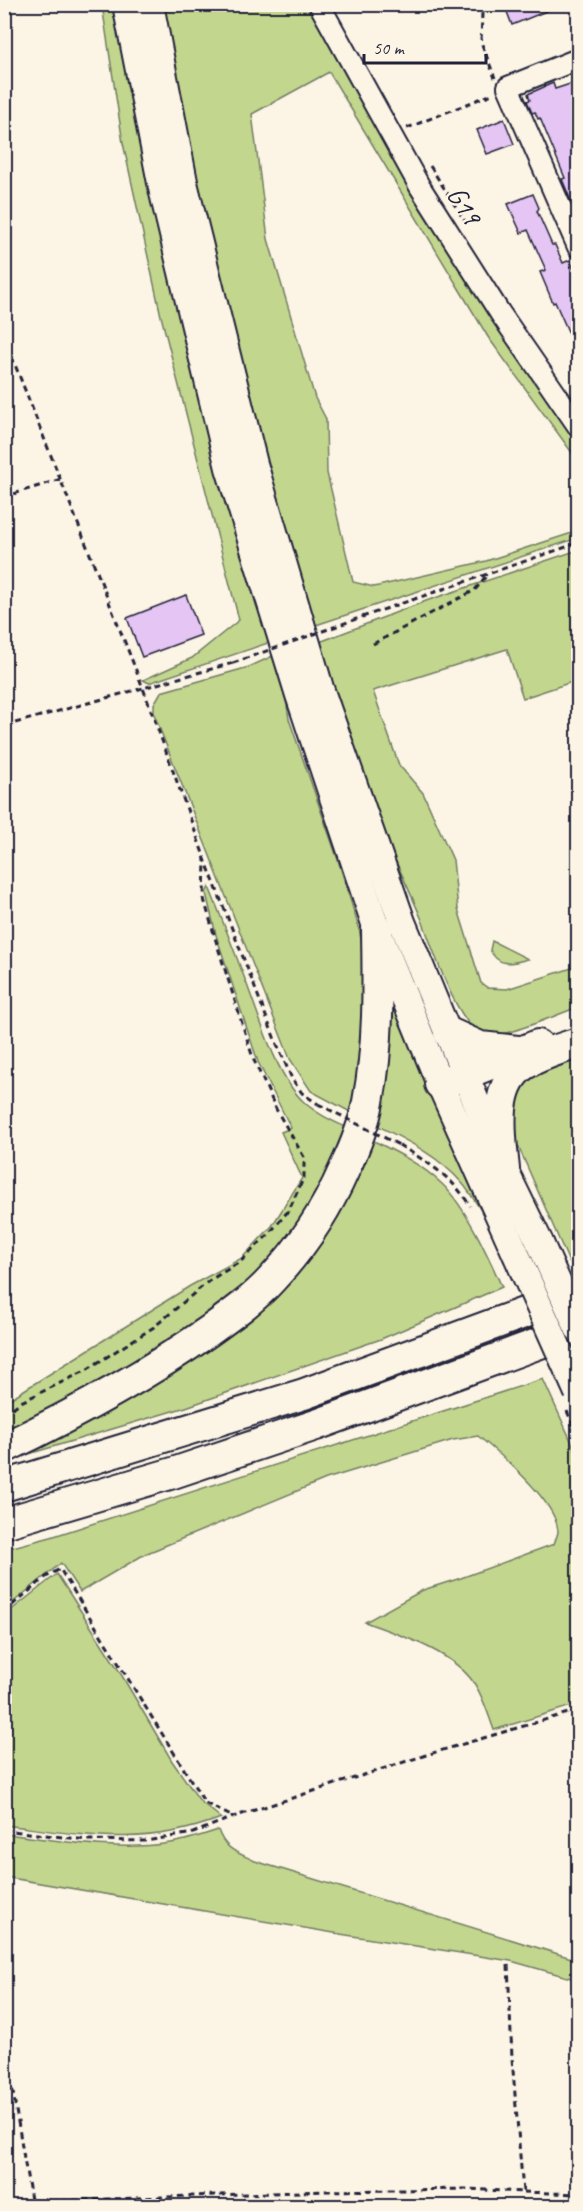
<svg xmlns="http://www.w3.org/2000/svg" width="583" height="2211" font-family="Caveat,sans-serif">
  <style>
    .green { fill: #c2d78d; stroke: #727c64; stroke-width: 1.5 }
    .building { fill: #e4c5f3; stroke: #22223b; stroke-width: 1.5 }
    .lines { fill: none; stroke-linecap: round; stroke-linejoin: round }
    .minor-casing { stroke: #22223b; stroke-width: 24 }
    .major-casing { stroke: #22223b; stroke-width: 30 }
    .highway-casing { stroke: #22223b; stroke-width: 34 }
    .path { stroke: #22223b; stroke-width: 3; stroke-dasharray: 6 4.5; stroke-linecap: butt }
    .minor { stroke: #fcf5e5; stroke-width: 20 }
    .major { stroke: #fcf5e5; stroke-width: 26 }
    .highway { stroke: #fcf5e5; stroke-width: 30 }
    .major-bridge-casing { stroke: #22223b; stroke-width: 30; stroke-linecap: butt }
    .path-bridge { stroke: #22223b; stroke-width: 3; stroke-dasharray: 6 4.5; stroke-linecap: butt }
    .major-bridge { stroke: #fcf5e5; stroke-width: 26 }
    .labels { text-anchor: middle; stroke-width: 5; stroke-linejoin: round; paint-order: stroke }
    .street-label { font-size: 28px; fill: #22223b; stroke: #fcf5e5 }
  </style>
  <rect width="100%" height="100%" fill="#fcf5e5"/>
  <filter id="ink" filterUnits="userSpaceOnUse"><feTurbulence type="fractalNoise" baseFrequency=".0167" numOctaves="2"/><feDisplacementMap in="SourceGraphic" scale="12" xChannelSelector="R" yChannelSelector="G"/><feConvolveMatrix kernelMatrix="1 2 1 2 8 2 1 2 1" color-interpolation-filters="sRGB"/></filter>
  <g filter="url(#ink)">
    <g class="green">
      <path d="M 102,5 L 115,5 L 274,641 L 149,683 L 143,680 L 192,658 L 239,620 L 161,316 L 123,143 Z"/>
      <path d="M 161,5 L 311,5 C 391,156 473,305 578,441 L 578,461 L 488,337 L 329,72 L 252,114 L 268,239 L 315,398 L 326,419 L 327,473 L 353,582 L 374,587 L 486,561 L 578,531 L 578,538 L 313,626 L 270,474 L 204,221 Z"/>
      <path d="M 578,550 L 578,680 L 523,698 L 507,649 L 373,691 L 399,765 L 423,793 L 453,860 L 458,909 L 481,983 L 488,988 L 507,989 L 578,966 L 578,1007 C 561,1013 498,1041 483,1035 C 456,1024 433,948 422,920 C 404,877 382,834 365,790 C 346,742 333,692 317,643 L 426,601 Z"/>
      <path d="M 277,654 L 282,673 L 289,719 L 338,860 L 359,928 L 366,968 L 356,1115 L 311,1091 L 290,1059 L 154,714 L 154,704 L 161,692 L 249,667 Z"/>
      <path d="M 209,887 C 222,919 234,950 246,982 C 259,1016 277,1078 304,1102 C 318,1115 335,1122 352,1130 L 307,1223 L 214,1318 L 5,1438 L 5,1402 L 190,1286 L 242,1258 L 272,1226 L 302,1178 L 281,1132 L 291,1128 L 258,1062 L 216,935 L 206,893 Z"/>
      <path d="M 492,941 L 528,959 C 512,963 499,968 490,950 Z"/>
      <path d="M 382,964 L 486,1218 C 478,1207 471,1193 462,1183 C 438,1155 404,1139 372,1123 Z"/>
      <path d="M 578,1051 L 578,1258 L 569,1262 L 509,1125 L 524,1078 Z"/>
      <path d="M 368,1138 C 394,1151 420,1163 442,1184 C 466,1207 488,1256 502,1287 L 381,1339 L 186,1407 L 22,1456 L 251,1312 Z"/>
      <path d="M 543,1379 L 578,1456 L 578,1704 L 494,1730 C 488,1714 483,1696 474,1683 C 452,1651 400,1635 365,1622 L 423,1590 L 461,1578 L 554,1544 C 555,1540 558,1535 558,1531 C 556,1501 500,1454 478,1436 L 453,1440 L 326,1479 L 145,1554 L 80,1592 L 61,1563 L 5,1609 L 5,1549 L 51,1537 Z"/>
      <path d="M 57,1574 L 118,1669 L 172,1761 L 200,1801 L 221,1818 C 143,1848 84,1835 5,1825 L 5,1615 Z"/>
      <path d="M 218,1830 C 225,1850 237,1852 255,1861 L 578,1960 L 578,1980 L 511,1961 L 340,1934 L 5,1877 L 5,1834 C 59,1840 114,1852 170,1843 C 186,1841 203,1835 218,1830 Z"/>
    </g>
    <g class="building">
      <path d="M 504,4 L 561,4 L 561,5 L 512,25 Z"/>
      <path d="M 579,81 L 579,218 L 578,218 L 562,179 L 565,178 L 540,118 L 538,119 L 535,112 L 532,113 L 527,101 L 530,100 L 528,94 L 553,83 L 555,89 Z"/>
      <path d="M 504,119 L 514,144 L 487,154 L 477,130 Z"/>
      <path d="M 533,194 L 539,208 L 537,211 L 552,245 L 555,245 L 563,263 L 570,260 L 579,281 L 579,356 L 555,302 L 553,303 L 540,272 L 546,270 L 528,230 L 521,233 L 508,204 Z"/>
      <path d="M 186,595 L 201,635 L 142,657 L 127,618 Z"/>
    </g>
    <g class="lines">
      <g class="minor-casing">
        <g id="minor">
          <path d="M 319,4 L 420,187 L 500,313 L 578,426"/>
          <path d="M 578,59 L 508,87 L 578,247"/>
        </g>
      </g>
      <g class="major-casing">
        <g id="major">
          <path d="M 126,4 L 163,193 L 229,468 L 299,695 L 377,930 L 440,1084 L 516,1254"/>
          <path d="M 150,4 L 185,187 L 254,464 L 320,688 L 402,922 L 504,1169 L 540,1243"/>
        </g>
      </g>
      <g class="highway-casing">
        <g id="highway">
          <path d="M 449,1033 L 480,1047 L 518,1051"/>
          <path d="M 440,1084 L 538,1045"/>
          <path d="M 504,1169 C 501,1138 492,1088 522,1066 C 538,1055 560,1049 578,1043"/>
          <path d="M 4,1448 C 75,1414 145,1376 209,1331 C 230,1316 254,1299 272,1279 C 302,1247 326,1211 344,1170 C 354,1149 364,1125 368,1102 C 379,1045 378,988 377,930"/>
          <path d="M 4,1486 L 304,1394 L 578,1293"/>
          <path d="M 4,1523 L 173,1473 L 316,1425 L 578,1329"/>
        </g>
      </g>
      <g class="path">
        <path d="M 482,13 L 481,42 L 495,78"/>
        <path d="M 407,128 L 492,94"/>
        <path d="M 430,166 L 468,226"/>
        <path d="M 4,337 L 143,688 L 4,726"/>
        <path d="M 4,497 L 61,479"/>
        <path d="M 362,617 L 578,543"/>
        <path d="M 373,644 L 475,590 L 486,576"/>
        <path d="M 233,663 L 143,688 L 205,859 L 274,1037 L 292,1079 L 302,1093 L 318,1104"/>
        <path d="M 399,1145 C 427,1162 453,1177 470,1206"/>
        <path d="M 567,1411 L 578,1437"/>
        <path d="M 4,1414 L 21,1402 L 83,1372 L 154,1327 L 210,1280 L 240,1262 L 268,1235 L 289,1210 L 304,1177 L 304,1157 L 277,1111 L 253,1058 L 216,941 L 204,899 L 205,859"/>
        <path d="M 4,1612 L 46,1577 L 60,1569 L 205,1803 L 233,1817"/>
        <path d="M 4,1830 L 87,1840 L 146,1841 L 193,1833 L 233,1817 L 426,1755 L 578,1710"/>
        <path d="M 4,2038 L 32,2206"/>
        <path d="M 523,2192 L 578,2194"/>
        <path d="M 31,2202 L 325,2191 L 467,2189 L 523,2192 L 512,2058 L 508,1964"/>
      </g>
      <use href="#minor" class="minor"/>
      <use href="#major" class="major"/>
      <use href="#highway" class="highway"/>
      <g class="major-bridge-casing">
        <g id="major-bridge">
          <path d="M 540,1243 L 578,1328"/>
          <path d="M 516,1254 L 578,1393"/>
        </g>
      </g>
      <g class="path-bridge">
        <path d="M 233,663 L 362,617"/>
        <path d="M 318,1104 L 399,1145"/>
      </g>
      <use href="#major-bridge" class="major-bridge"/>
    </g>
  </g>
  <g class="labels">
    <g class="street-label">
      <text transform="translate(465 205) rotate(58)" y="10">G19</text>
    </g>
  </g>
  <rect width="583" height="2211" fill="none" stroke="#fcf5e5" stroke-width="24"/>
  <rect x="12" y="12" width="559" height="2187" fill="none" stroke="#22223b" stroke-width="2" filter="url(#ink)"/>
  <path d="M364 54v9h122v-9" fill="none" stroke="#22223b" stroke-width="3"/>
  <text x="373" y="54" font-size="18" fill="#22223b" stroke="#fcf5e5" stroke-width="4.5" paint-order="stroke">50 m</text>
</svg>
